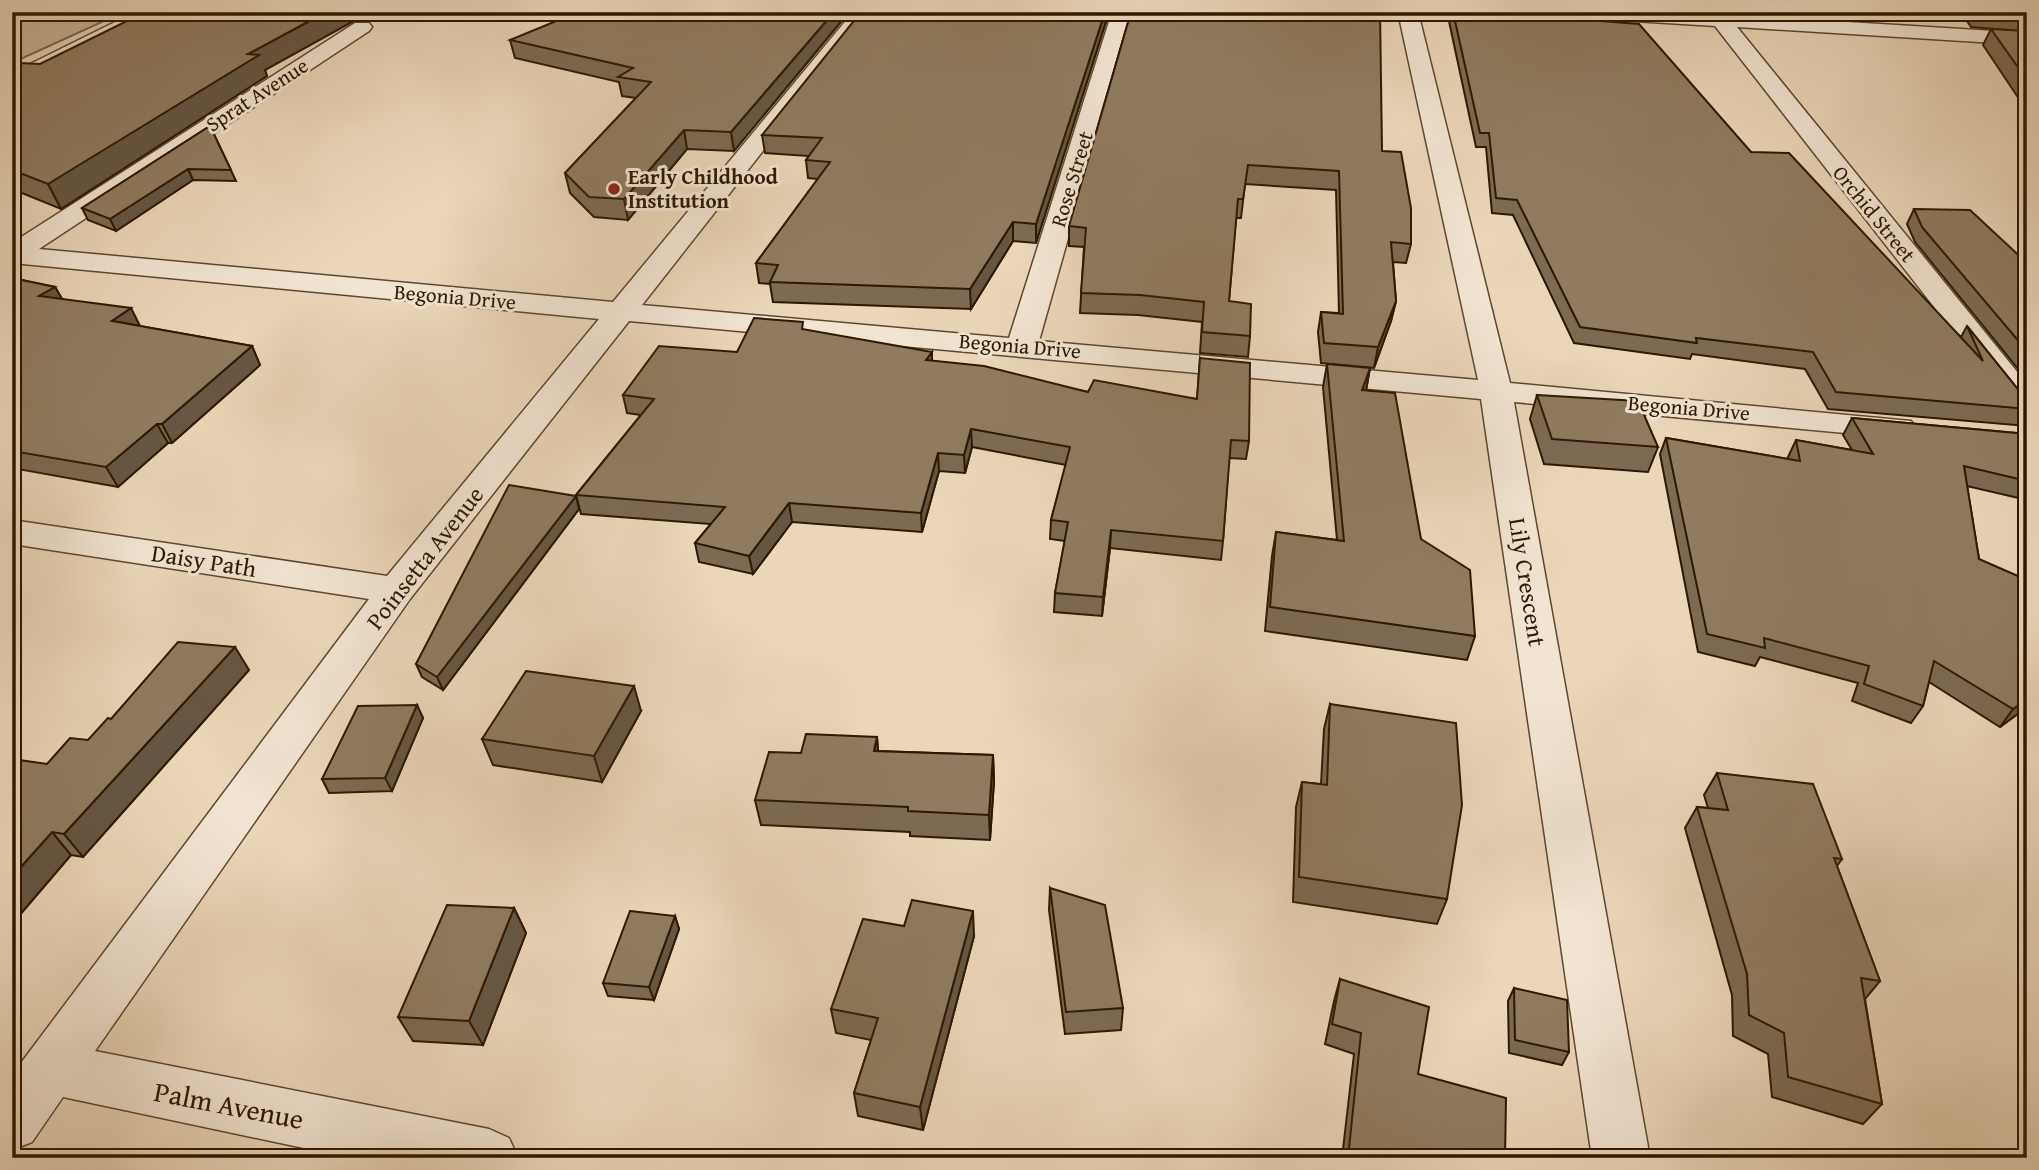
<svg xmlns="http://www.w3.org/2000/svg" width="2039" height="1170" font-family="'Gentium Book Plus',serif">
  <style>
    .green { fill: #cbb69a; stroke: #7c674d; stroke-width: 2 }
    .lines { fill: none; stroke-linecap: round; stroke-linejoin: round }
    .minor-casing { stroke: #5c482e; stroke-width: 3 }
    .minor { fill: #f2e4d2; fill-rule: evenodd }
    .wall { fill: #7c6a53; stroke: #2d1800; stroke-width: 2 }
    .shaded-wall { fill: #655643; stroke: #2d1800; stroke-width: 2 }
    .building { fill: #907b60; stroke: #2d1800; stroke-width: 2 }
    .poi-dot { fill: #8f2418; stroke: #f2e4d2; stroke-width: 2.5 }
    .labels { text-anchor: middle; stroke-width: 6; stroke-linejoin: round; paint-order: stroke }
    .far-street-label { font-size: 21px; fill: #2d1800; stroke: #f2e4d2 }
    .far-poi-label { font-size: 21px; font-weight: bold; fill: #2d1800; stroke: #f2e4d2; text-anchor: start }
    .street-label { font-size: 24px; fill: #2d1800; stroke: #f2e4d2 }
    .near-street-label { font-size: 28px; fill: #2d1800; stroke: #f2e4d2 }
  </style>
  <rect width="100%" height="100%" fill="#ebd6b9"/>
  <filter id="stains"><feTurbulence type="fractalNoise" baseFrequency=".00286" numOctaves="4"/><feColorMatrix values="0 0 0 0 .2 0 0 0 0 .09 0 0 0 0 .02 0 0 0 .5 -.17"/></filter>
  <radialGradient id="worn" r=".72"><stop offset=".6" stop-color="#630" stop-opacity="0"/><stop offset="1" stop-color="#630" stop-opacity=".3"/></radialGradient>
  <path class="green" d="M 12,12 L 72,12 L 115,16 L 12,63 Z"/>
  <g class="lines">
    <g class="minor-casing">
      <g id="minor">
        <path d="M 120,12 L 140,12 L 143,17 L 131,29 L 12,87 L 12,73 L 117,21 L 123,16 Z"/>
        <path d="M 853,12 L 872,12 L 642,305 L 1009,338 L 1112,12 L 1132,12 L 1039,341 L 1478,380 L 1398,12 L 1418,12 L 1510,383 L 1911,421 L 1916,428 L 1911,435 L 1899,438 L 1514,402 L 1650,1158 L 1592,1158 L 1481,399 L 629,321 L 410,599 L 95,1051 L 489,1129 L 509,1138 L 518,1158 L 351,1158 L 63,1097 L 32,1142 L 12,1150 L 12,1075 L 369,599 L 12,544 L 12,520 L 387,576 L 599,319 L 12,263 L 12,243 L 355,23 L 369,23 L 372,27 L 369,31 L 39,249 L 613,302 Z"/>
        <path d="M 1576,12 L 1685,12 L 2027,33 L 2027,45 L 1737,27 L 2027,384 L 2027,415 L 2016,412 L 1715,26 L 1585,18 Z"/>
      </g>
    </g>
    <use href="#minor" class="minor"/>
  </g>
  <g class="wall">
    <path d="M 849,12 L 734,151 L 687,149 L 628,220 L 594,217 L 570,193 L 565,173 L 636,98 L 622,96 L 619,82 L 515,58 L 510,40 Z"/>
    <path d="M 1109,12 L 1036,243 L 1013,241 L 971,309 L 773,302 L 770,284 L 759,283 L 756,263 L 818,179 L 808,178 L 806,160 L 809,156 L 765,153 L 762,135 Z"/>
    <path d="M 1131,12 L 1382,151 L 1411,244 L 1406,263 L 1393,262 L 1396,301 L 1391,321 L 1374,368 L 1321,363 L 1318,332 L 1321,312 L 1339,313 L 1336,190 L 1245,184 L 1241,218 L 1236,218 L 1229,301 L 1250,336 L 1248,357 L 1200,353 L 1202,322 L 1138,315 L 1080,313 L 1084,247 L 1069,246 L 1069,226 Z"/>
    <path d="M 1447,12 L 1586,12 L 1589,20 L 1751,152 L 1961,337 L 1967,326 L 2024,397 L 2027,398 L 2027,426 L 1828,409 L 1805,369 L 1692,354 L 1690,359 L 1574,343 L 1513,215 L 1492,213 L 1486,147 L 1476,147 Z"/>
    <path d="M 1961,12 L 2027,12 L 2027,111 L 1983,45 L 1991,29 L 2019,31 L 1971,27 Z"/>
    <path d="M 12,67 L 265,70 L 267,76 L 61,209 L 12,189 Z"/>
    <path d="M 210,126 L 236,181 L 193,180 L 116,231 L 88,220 L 82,208 Z"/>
    <path d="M 1914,209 L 2027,263 L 2027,380 L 1915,242 L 1907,224 Z"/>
    <path d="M 12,278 L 55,287 L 62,299 L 140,326 L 252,346 L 260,365 L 172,443 L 168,443 L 118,487 L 12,468 Z"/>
    <path d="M 804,330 L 932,361 L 1088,392 L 1197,399 L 1200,358 L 1249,441 L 1246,459 L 1229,458 L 1223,541 L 1221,560 L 1110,548 L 1102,616 L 1054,612 L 1055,593 L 1065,541 L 1050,539 L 1051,520 L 1066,465 L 972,447 L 965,473 L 939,471 L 922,532 L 792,522 L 753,574 L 699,562 L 695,543 L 711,524 L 581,514 L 576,495 L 641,415 L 627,413 L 623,395 L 737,352 Z"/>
    <path d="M 1327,364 L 1370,368 L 1366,390 L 1421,539 L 1475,636 L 1467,660 L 1265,631 L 1272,556 L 1276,532 L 1337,540 L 1323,387 Z"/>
    <path d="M 1537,395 L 1658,447 L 1648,472 L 1544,464 L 1530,419 Z"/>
    <path d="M 1852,418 L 2027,434 L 2027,500 L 1967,486 L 1979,559 L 2027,707 L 2000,727 L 1929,682 L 1923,706 L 1911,723 L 1852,701 L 1858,683 L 1760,657 L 1755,666 L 1698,652 L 1660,454 L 1666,438 L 1788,459 L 1788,457 L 1796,440 L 1852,450 L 1843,435 Z"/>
    <path d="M 576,496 L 579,509 L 443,690 L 422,677 L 416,664 Z"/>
    <path d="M 249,670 L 83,857 L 71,855 L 12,924 L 47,764 L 88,740 L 111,719 Z"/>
    <path d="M 1330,704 L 1447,899 L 1437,924 L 1293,902 L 1296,807 L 1302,782 L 1321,784 L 1324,729 Z"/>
    <path d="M 417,705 L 423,718 L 392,791 L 329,793 L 322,779 Z"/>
    <path d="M 641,711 L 602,782 L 493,765 L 482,739 Z"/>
    <path d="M 877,737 L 878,751 L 993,755 L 994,781 L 990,840 L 910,836 L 910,832 L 761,825 L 755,800 L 801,753 Z"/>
    <path d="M 1717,773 L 1842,859 L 1837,866 L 1880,981 L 1865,999 L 1882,1104 L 1863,1124 L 1772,1097 L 1768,1054 L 1733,1036 L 1732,995 L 1685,828 L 1697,807 L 1708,808 L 1704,795 Z"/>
    <path d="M 1050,888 L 1123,1008 L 1121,1030 L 1065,1034 L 1049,910 Z"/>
    <path d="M 514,908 L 526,933 L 483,1045 L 413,1041 L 398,1017 Z"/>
    <path d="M 675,916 L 679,929 L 654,1000 L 608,996 L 603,983 Z"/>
    <path d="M 904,926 L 974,936 L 923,1130 L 858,1116 L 854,1093 L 871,1040 L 836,1033 L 831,1009 Z"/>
    <path d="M 1340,979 L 1418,1074 L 1505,1158 L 1342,1158 L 1354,1054 L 1325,1044 L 1334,1001 Z"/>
    <path d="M 1514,988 L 1569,1052 L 1562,1065 L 1509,1053 L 1508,1001 Z"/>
  </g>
  <g class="shaded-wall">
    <path d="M 326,12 L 370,12 L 265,70 L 267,76 L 61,209 L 48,184 L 248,54 Z"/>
    <path d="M 834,12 L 849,12 L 734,151 L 731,132 Z"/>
    <path d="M 1105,12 L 1109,12 L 1036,243 L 1036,224 Z"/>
    <path d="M 684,130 L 687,149 L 628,220 L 624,199 Z"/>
    <path d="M 188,169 L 193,180 L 116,231 L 110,219 Z"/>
    <path d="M 1013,222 L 1013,241 L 971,309 L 970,289 Z"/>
    <path d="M 55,287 L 65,304 L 39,296 Z"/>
    <path d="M 1396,301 L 1391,321 L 1374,368 L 1378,347 Z"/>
    <path d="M 131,308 L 140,326 L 112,321 Z"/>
    <path d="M 252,346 L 260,365 L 172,443 L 162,424 Z"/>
    <path d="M 932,352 L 932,370 L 926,360 Z"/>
    <path d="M 1370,368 L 1366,391 L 1362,390 Z"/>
    <path d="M 157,424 L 168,443 L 118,487 L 106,467 Z"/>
    <path d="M 971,429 L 972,447 L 965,473 L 964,455 Z"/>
    <path d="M 938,453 L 939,471 L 922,532 L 921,513 Z"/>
    <path d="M 576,496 L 579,509 L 443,690 L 437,677 Z"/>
    <path d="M 789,503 L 792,522 L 753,574 L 749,556 Z"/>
    <path d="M 1111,530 L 1110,548 L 1102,616 L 1103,597 Z"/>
    <path d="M 235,647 L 249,670 L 83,857 L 64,834 Z"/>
    <path d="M 634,686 L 641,711 L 602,782 L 594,756 Z"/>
    <path d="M 2027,699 L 2027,707 L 2000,727 L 2013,709 Z"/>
    <path d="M 417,705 L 423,718 L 392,791 L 385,778 Z"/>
    <path d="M 877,737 L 879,763 L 874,751 Z"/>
    <path d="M 993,755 L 994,781 L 990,840 L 989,815 Z"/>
    <path d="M 52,832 L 71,855 L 12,924 L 12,877 Z"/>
    <path d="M 514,908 L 526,933 L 483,1045 L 469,1021 Z"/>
    <path d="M 973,911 L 974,936 L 923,1130 L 920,1107 Z"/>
    <path d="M 675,916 L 679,929 L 654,1000 L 649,987 Z"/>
  </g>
  <g class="building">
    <path d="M 145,12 L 326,12 L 248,54 L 259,55 L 48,184 L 12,170 L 12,67 L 19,63 L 40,64 Z"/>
    <path d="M 578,12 L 834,12 L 731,132 L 684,130 L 624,199 L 589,197 L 565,173 L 651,82 L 618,77 L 633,68 L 510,40 Z"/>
    <path d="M 861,12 L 1105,12 L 1036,224 L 1013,222 L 970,289 L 770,282 L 778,265 L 756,263 L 830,162 L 806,160 L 822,138 L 762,135 Z"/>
    <path d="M 1131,12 L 1380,12 L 1382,151 L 1401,152 L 1411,208 L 1411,244 L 1391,242 L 1396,301 L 1378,347 L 1324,343 L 1321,312 L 1343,314 L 1339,171 L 1248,165 L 1243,199 L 1238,199 L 1229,301 L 1251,304 L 1250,336 L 1202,332 L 1204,302 L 1140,295 L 1081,293 L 1086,228 L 1069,226 Z"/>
    <path d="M 1453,12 L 1586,12 L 1589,20 L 1639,24 L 1751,152 L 1789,153 L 1983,361 L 1967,326 L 2024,397 L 2027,398 L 2027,409 L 1836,392 L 1813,352 L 1696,338 L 1697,343 L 1580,327 L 1517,200 L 1496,198 L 1489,133 L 1480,133 Z"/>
    <path d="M 1994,12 L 2027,12 L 2027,15 Z"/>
    <path d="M 1991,29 L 2027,31 L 2027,80 Z"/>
    <path d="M 210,126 L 231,170 L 188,169 L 110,219 L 82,208 Z"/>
    <path d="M 1914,209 L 1970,210 L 2027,263 L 2027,351 L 1922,227 Z"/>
    <path d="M 12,278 L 55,287 L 39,296 L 131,308 L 112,321 L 252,346 L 162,424 L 157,424 L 106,467 L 12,451 Z"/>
    <path d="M 754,318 L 803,322 L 802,329 L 932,352 L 926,360 L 984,366 L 1088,392 L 1094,380 L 1197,399 L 1200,358 L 1250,363 L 1249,441 L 1231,440 L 1223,541 L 1111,530 L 1103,597 L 1055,593 L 1068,522 L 1051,520 L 1070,447 L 971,429 L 964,455 L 938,453 L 921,513 L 789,503 L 749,556 L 695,543 L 725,507 L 576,495 L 654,399 L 623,395 L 659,346 L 737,352 Z"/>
    <path d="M 1327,364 L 1370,368 L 1362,390 L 1395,393 L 1421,539 L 1470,570 L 1475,636 L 1270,607 L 1276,532 L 1344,541 Z"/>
    <path d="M 1537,395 L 1638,401 L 1658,447 L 1552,439 Z"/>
    <path d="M 1852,418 L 2027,434 L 2027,481 L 1964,466 L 1979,559 L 2027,580 L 2027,699 L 2013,709 L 1934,661 L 1923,706 L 1864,684 L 1869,666 L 1764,638 L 1765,648 L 1707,634 L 1666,438 L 1800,461 L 1796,440 L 1873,454 Z"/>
    <path d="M 509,485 L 576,496 L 437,677 L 416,664 Z"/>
    <path d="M 178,642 L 235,647 L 64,834 L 52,832 L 12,877 L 12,759 L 47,764 L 70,738 L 88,740 L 108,718 L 111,719 Z"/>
    <path d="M 526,671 L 634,686 L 594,756 L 482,739 Z"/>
    <path d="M 1330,704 L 1456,723 L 1462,805 L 1447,899 L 1299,877 L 1302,782 L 1327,785 Z"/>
    <path d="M 417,705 L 385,778 L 322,779 L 358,706 Z"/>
    <path d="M 806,734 L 877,737 L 874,751 L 993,755 L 989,815 L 908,811 L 908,807 L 755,800 L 769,752 L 801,753 Z"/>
    <path d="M 1717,773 L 1813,784 L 1842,859 L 1834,858 L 1880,981 L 1861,978 L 1882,1104 L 1788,1077 L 1784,1033 L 1749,1015 L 1747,974 L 1697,807 L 1728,810 Z"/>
    <path d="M 1050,888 L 1105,905 L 1123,1008 L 1066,1012 Z"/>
    <path d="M 912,900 L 973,911 L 920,1107 L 854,1093 L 878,1018 L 831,1009 L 863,919 L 904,926 Z"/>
    <path d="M 447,905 L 514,908 L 469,1021 L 398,1017 Z"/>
    <path d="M 630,911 L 675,916 L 649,987 L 603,983 Z"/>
    <path d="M 1340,979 L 1429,1007 L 1418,1074 L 1506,1098 L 1505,1158 L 1348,1158 L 1361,1033 L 1332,1024 Z"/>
    <path d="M 1514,988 L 1567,1000 L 1569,1052 L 1515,1040 Z"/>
  </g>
  <circle class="poi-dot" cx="614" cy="189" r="7"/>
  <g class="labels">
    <g class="far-street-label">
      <text transform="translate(257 95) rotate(-33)" y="7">Sprat Avenue</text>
      <text transform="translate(1072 179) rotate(-73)" y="7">Rose Street</text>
      <text transform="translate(1874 214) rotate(51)" y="7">Orchid Street</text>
      <text transform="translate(455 297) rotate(5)" y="7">Begonia Drive</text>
      <text transform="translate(1020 346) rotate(5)" y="7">Begonia Drive</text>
      <text transform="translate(1689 408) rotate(5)" y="7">Begonia Drive</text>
    </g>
    <g class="far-poi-label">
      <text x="628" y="184">Early Childhood<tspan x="628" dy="24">Institution</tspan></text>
    </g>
    <g class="street-label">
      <text transform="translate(425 558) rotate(-52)" y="8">Poinsetta Avenue</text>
      <text transform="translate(204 561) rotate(9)" y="8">Daisy Path</text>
      <text transform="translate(1527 582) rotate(81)" y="8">Lily Crescent</text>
    </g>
    <g class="near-street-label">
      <text transform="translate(229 1105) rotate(11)" y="10">Palm Avenue</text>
    </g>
  </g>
  <rect width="2039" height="1170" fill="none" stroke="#ebd6b9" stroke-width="42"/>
  <rect x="14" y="14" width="2011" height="1142" fill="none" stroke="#2d1800" stroke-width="3.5"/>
  <rect x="21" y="21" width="1997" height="1128" fill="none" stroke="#2d1800" stroke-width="2"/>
  <rect width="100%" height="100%" filter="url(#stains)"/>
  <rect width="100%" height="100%" fill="url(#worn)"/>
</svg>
